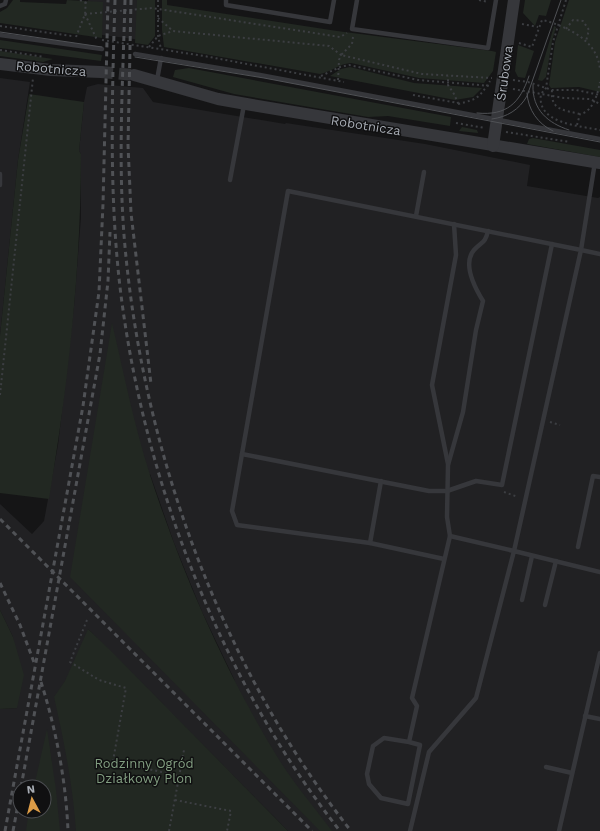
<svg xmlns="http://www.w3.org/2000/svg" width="600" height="831" font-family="'Work Sans',sans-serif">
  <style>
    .built { fill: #212123; fill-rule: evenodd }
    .green { fill: #222822 }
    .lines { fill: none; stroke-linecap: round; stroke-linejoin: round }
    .tertiary-tunnel { stroke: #323336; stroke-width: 12; stroke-dasharray: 12 6; stroke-linecap: butt }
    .path { stroke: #3c3e42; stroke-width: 2; stroke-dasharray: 2 3; stroke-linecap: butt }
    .service { stroke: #36373b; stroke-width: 4.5 }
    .tertiary { stroke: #36373b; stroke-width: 12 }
    .tram { stroke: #505256; stroke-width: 1 }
    .rail { stroke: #505256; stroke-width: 3; stroke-dasharray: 5 4; stroke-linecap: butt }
    .labels { text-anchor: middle; stroke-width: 3; stroke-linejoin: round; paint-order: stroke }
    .street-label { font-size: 13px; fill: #a8adb5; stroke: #101011 }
    .park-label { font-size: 13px; fill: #829e81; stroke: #101011 }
  </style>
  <rect width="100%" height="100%" fill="#151516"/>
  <g class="built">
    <path d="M 88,0 L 151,0 L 149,41 L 87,33 Z"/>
    <path d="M 0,78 L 30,82 L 18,160 L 0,336 Z"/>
    <path d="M 98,84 L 143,88 L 153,102 L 285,124 L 286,123 L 299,125 L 425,144 L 530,165 L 527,186 L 598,198 L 600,197 L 600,831 L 288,831 L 88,629 L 91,831 L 0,831 L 0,709 L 17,708 L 13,637 L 0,610 L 0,504 L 32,534 L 44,521 L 58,445 L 74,306 L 81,217 L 81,154 L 79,151 L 84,102 L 87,87 ZM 150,474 L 174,543 L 202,612 L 235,681 L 85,585 ZM 20,787 L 44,787 L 44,811 L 20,811 Z"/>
  </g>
  <g class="green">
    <path d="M 13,0 L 20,0 L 20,2 L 66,4 L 67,0 L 103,2 L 102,38 L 0,23 L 0,12 L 7,8 Z"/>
    <path d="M 137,0 L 155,0 L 155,36 L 148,45 L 135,43 Z"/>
    <path d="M 162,0 L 167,0 L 167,5 L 337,31 L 492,51 L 496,52 L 493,71 L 484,83 L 419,78 L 351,63 C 338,64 331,72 320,74 L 164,47 L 162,30 Z"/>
    <path d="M 525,0 L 551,0 L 546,16 L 539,15 L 535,26 L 523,13 Z"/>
    <path d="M 569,0 L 600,0 L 600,92 L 579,87 L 551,88 L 549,85 L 555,42 Z"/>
    <path d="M 554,26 L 556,27 L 552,41 L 546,77 L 542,81 L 538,80 Z"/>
    <path d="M 0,40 L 102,55 L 101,61 L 0,48 Z"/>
    <path d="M 518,45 L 534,51 L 525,78 L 518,77 L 515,71 Z"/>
    <path d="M 0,51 L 53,59 L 43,62 L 0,56 Z"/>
    <path d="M 350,67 L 414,83 L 482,88 L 473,97 L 455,100 L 330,76 L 341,69 Z"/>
    <path d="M 189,68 L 451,117 L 450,126 L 388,116 L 368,117 L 234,94 L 173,77 L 175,70 Z"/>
    <path d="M 29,94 L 84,102 L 79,151 L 81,154 C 81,270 68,385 49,499 L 0,493 L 0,336 L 18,160 Z"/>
    <path d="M 462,127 L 477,130 L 478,133 L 459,131 Z"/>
    <path d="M 533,138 L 600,150 L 600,157 L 527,144 L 529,139 Z"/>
    <path d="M 112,323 C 124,374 134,425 150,475 C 182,573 224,670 278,758 C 294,784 314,807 332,831 L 320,831 L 70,577 Z"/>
    <path d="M 0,610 L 13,637 L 24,675 L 17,708 L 0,709 Z"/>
    <path d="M 88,629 L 111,651 L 288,831 L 76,831 C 73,786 64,741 54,697 L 65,681 Z"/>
    <path d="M 47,729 L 56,790 L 60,831 L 26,831 L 29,811 L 44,811 L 44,787 L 34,787 Z"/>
  </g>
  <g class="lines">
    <path class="tertiary-tunnel" d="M 101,72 L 134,75"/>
    <g class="path">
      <path d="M 80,0 L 86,3"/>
      <path d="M 158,0 L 158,36 L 161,49"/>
      <path d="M 479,0 L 488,2"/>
      <path d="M 566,0 L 553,42 L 546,88 L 541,94 C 536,124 581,126 600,130"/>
      <path d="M 85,14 L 152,8 L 340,37 L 347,33"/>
      <path d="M 85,14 L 97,40"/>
      <path d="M 158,18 L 173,31 L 329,46 L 341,55 L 339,60 L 338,81"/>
      <path d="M 522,24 L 538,27"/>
      <path d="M 0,26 L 72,36"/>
      <path d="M 566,29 L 573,20 L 583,21 L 589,30 L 586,41"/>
      <path d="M 76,37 L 85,14 L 86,0"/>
      <path d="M 353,37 L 352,44 L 341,55 L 422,74 L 492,78"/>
      <path d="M 102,40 L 204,56 L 344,82"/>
      <path d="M 519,43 L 532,47 L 542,20 L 547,21 C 571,29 597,41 600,69"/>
      <path d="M 149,47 L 158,36 L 173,31"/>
      <path d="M 0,50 L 44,57"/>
      <path d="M 321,76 L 340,67 L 349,65 L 418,80 L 491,86"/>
      <path d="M 513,80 L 528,82 L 552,90 L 576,90 L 600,95"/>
      <path d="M 513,89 L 564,98 L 590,99 L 600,104"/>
      <path d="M 552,90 C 550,111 565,110 580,114"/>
      <path d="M 413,95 L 458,103 L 454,94 L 448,85 L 448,76"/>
      <path d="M 458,104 C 478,99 479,98 490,81"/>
      <path d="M 456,123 L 485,128"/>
      <path d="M 577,125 L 580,114 C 593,112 598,93 600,82"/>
      <path d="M 506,132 L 570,142"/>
      <path d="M 0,395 L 33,78"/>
      <path d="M 550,422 L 560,425"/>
      <path d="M 504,492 L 518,497"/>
      <path d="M 87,620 L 70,662 L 99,680 L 126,688 L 113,761 L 179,776"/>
      <path d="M 175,800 L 231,811 L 227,831"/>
      <path d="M 169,831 L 184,750"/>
    </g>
    <g class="service">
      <path d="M 226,0 L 226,5 L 330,22 L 334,0"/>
      <path d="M 357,0 L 352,29 L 488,48 L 496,0"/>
      <path d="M 0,6 L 5,4 L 6,0"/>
      <path d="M 0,35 L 102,49"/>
      <path d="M 135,54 L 260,75 L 600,139"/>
      <path d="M 157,80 L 161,58"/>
      <path d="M 595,162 L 581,250 L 600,254"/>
      <path d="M 0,174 L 0,185"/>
      <path d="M 230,180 L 244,105"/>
      <path d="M 416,216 L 424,172"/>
      <path d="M 242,454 L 429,491 L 447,491 L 476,481 L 502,485 L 552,244"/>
      <path d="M 448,464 L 432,385 L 456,255 L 454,224"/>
      <path d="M 370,543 L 381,481"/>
      <path d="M 578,547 L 593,476 L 600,477"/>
      <path d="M 444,559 L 370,543 L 237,525 L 232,511 L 288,191 L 581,250 L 514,551 L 450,536"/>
      <path d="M 522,600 L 532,556"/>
      <path d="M 545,605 L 556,561"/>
      <path d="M 585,716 L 600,719"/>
      <path d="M 409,742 L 420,745 L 408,804 L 381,798 L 369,784 L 367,774 L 373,746 L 384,738 L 409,742 L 417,706 L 412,698 L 450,536 L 447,517 L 448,465 L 463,412 L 476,330 L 483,301 C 475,288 462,264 474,250 C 482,241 485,244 488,231"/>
      <path d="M 546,767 L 572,773"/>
      <path d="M 410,831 L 429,752 L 476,698 L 514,551 L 600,572"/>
      <path d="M 559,831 L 600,653"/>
    </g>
    <g class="tertiary">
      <path d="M 0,64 L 51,70 L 101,72"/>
      <path d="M 134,75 L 218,99 L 252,105 L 600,163"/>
      <path d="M 493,146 L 514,0"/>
    </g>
    <g class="tram">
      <path d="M 0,32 L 102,47"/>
      <path d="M 135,57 L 264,78 L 600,142"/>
      <path d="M 533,85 C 532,110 548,123 569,130"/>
      <path d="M 527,93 C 528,110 538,124 553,131"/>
      <path d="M 477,113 C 507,116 520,103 529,76"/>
      <path d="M 492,119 C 507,117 519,110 527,96 L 561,0"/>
    </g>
    <g class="rail">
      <path d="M 115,0 C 112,96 109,192 120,287 C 143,479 220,679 340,831"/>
      <path d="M 125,0 C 123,78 118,156 124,235 C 141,446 219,664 351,831"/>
      <path d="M 131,0 L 128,145 L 131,213 L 151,384"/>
      <path d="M 0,519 L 312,831"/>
      <path d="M 0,583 L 20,625 L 35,665"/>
      <path d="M 41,682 C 56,729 66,781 68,831"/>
      <path d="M 21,787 L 100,354 L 108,281 L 110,232"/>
      <path d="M 5,831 L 83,406 L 99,292 L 103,204 L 108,0"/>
      <path d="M 13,831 L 20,794"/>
    </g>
  </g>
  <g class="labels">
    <g class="street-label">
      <text transform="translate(51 68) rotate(5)" y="5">Robotnicza</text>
      <text transform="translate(504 73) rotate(-82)" y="5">Śrubowa</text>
      <text transform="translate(366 125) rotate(9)" y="5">Robotnicza</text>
    </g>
    <g class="park-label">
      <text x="144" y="768">Rodzinny Ogród<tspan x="144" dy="15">Działkowy Plon</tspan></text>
    </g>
  </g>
  <g transform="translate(32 799) rotate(353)"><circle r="19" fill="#101011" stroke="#4d4f53"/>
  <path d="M0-3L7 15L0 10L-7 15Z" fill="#dc9c47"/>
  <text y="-6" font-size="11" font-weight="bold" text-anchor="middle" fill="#a8adb5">N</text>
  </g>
</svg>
